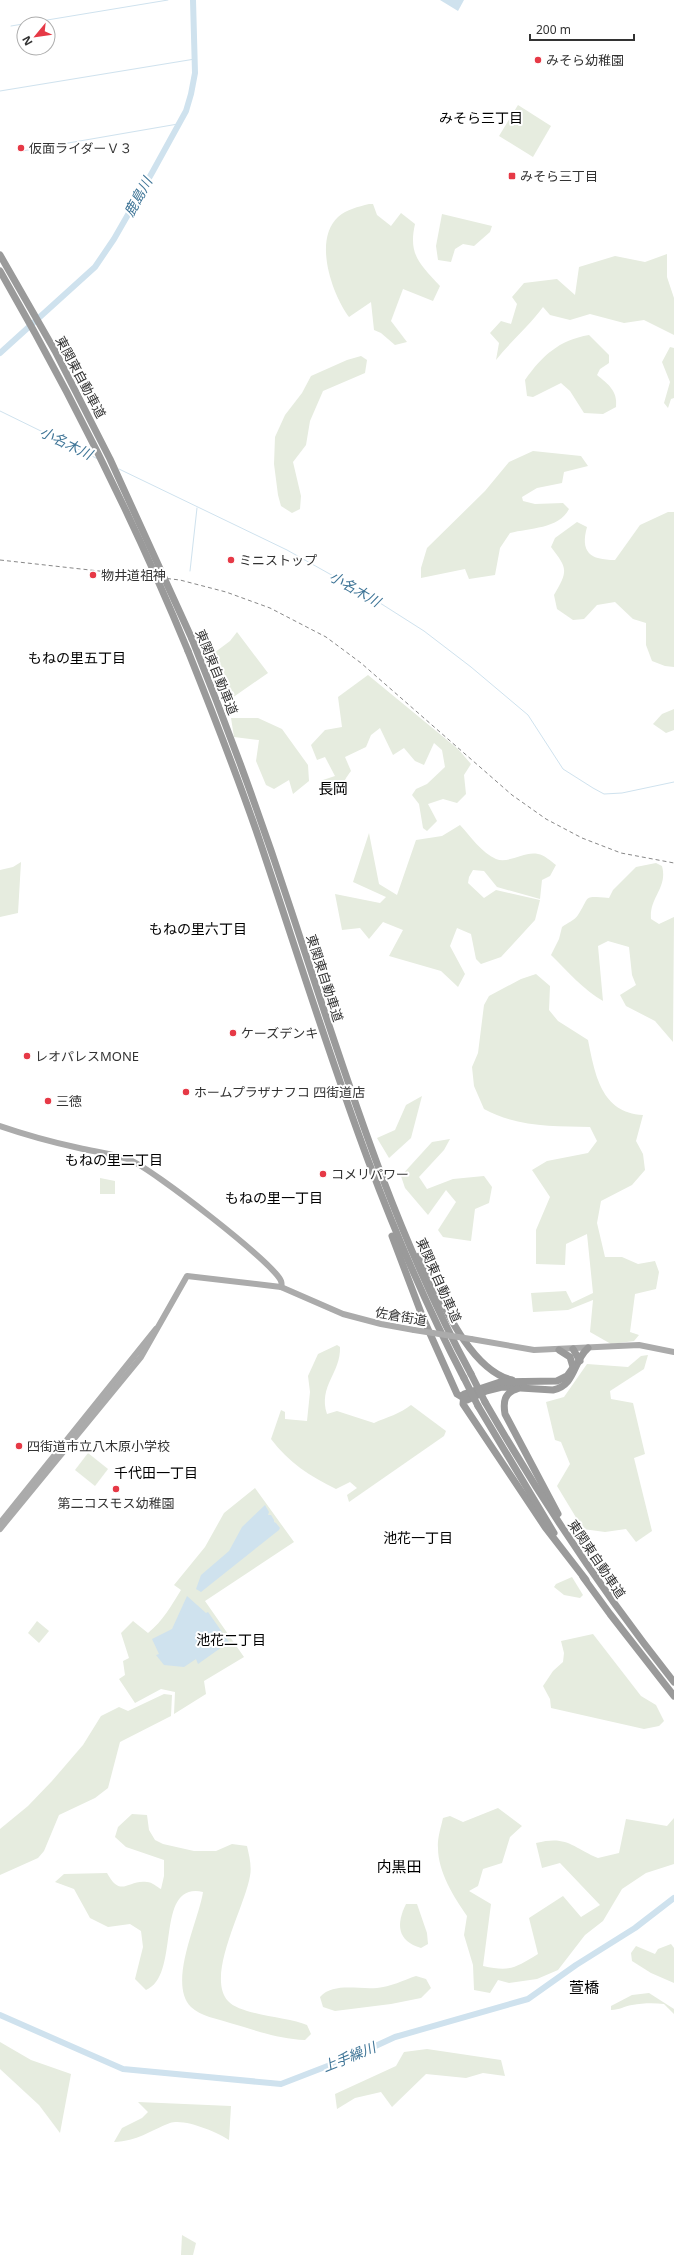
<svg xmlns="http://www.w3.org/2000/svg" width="674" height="2255" font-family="'Noto Sans','Noto Sans JP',sans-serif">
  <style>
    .green { fill: #e6ecdf }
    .water { fill: #cfe2ee }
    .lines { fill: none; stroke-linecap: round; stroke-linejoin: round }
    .stream { stroke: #cfe2ee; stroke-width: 1 }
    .river { stroke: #cfe2ee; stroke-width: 6 }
    .major { stroke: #ababab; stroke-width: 6 }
    .highway { stroke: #9a9a9a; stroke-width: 7 }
    .rail { stroke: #888; stroke-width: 1; stroke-dasharray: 4 3; stroke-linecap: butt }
    .major-bridge { stroke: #ababab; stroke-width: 6 }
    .highway-bridge { stroke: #9a9a9a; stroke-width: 7 }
    .poi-dot { fill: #e63946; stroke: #fff; stroke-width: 1.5 }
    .labels { text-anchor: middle; stroke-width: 4; stroke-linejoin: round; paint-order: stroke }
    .poi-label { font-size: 13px; fill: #333; stroke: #fff; text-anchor: start }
    .street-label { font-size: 13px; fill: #333; stroke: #fff }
    .neighbourhood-label { font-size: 14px; fill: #000; stroke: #fff }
    .water-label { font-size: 14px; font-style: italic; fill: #3f7597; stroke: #fff }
    .quarter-label { font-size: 15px; fill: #000; stroke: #fff }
  </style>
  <rect width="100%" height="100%" fill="#fff"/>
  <g class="green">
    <path d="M 518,105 L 551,126 L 533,157 L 499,136 Z"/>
    <path d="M 369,204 L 373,204 L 377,215 L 391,226 L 401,213 L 415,224 C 408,255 420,264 440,286 L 433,301 L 403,289 L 391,321 L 407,342 L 395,345 L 381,333 L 374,330 L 371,302 L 349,317 C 332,294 313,240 338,217 C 347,209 358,207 369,204 Z"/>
    <path d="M 442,214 L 492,226 L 490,232 L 474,246 L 463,244 L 455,249 L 451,262 L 438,260 L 436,246 Z"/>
    <path d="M 667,254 L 667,277 L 674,298 L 674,335 L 644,320 L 624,323 L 590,314 L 570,320 L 550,315 L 543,307 C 529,326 511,341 496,360 L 499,343 L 490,333 L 501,321 L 511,324 L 517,304 L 512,297 L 524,283 L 557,279 L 575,295 L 579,267 L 615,256 L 645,262 Z"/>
    <path d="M 589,335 L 609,355 L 609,363 L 600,369 L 597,375 C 608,384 618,391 616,407 L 603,414 L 584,413 L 570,391 L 561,383 L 533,397 L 527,396 L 525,380 C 542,356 559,340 589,335 Z"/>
    <path d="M 670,347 L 674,348 L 674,398 L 671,399 L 668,408 L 664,403 L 670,382 L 662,362 Z"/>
    <path d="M 361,356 L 367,360 L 365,373 L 323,391 L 310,421 L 306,445 L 293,462 L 301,496 L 300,509 L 292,513 L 281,506 L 278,495 L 274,464 L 275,437 L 285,415 L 302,393 L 311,376 L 347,360 Z"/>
    <path d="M 533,451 L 581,456 L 588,466 L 564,472 L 562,483 L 537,488 L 522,497 L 523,501 L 535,504 L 563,503 L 569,509 C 559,529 529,528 510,533 L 500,548 L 495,575 L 469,579 L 465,569 L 421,578 L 421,568 L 427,548 L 485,491 L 509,462 Z"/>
    <path d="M 668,512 L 674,512 L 674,667 L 665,666 L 652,661 L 646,645 L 646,623 L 633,619 L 615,602 L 597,605 L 584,619 L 573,620 L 557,609 L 554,595 C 568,571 568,569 551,547 L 555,538 L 577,522 L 587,527 C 580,552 590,560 615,560 L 640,525 Z"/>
    <path d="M 237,632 L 268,673 L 232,698 L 221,696 L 210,656 L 230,641 Z"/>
    <path d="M 368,675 L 458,749 L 471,764 L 464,775 L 466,794 L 457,803 L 443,799 L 428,804 L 437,821 L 427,831 L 423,828 L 419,804 L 412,795 L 416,789 L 427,784 L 445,767 L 442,750 L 434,743 L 424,765 L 415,761 L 404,748 L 393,755 L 380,728 L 371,735 L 366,747 L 345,757 L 351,771 C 341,784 344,787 329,796 L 323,780 L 335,776 L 325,757 L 317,760 L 311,745 L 325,730 L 342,727 L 338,697 Z"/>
    <path d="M 674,709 L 674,730 L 666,733 L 653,724 L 662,714 Z"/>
    <path d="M 231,718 L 258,718 L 282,729 L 308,765 L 309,781 L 293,794 L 289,780 L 274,789 L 266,785 L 256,761 L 259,740 L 234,737 Z"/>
    <path d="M 460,825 C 470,836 482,853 496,859 C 509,864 524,851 538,854 C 544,855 551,861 556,865 L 550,876 L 542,880 L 540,899 L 497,887 L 484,871 L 473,870 L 469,877 L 468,883 L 484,898 L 496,890 L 540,900 L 535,920 L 501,957 L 481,964 L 476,959 L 471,934 L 457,928 L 450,946 L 465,974 L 458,987 L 441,971 L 389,956 L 403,930 L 383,922 L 369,939 L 360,928 L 342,930 L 335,894 L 380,903 L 386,897 L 353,882 L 369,833 L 379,884 L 397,895 L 416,840 L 442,836 Z"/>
    <path d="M 21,862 L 18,913 L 0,917 L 0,870 L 13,867 Z"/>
    <path d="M 656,863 L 662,866 C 668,888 649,897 651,919 L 659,924 L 674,917 L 673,1042 L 655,1021 L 626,1006 L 620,995 L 636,985 L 632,975 L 629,947 L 608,941 L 598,946 L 603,1001 C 585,991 566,970 551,955 L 559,939 L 562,927 C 567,923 575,920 578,915 C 591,895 582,896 609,898 L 613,890 L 636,867 Z"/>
    <path d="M 536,974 L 550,986 L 549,1010 L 558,1021 L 588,1040 C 595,1074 601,1113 643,1115 L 636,1141 L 643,1154 L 645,1170 L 632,1185 L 601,1201 L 597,1223 L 605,1257 L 622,1257 L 638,1264 L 655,1261 L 659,1272 L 656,1289 L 635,1294 L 630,1332 L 639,1335 L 634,1341 L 611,1344 L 590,1332 L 593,1300 L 568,1310 L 533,1312 L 531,1293 L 566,1291 L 572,1303 L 593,1293 L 587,1234 L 566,1244 L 565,1265 L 536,1264 L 536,1230 L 550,1197 L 532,1170 L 547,1161 L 588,1153 L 597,1141 L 590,1127 C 553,1126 517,1127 484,1109 L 474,1086 L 472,1067 L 478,1053 L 484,1005 L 489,996 L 521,979 Z"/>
    <path d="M 422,1096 L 411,1138 L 389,1158 L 377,1138 L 395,1130 L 406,1105 Z"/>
    <path d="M 450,1139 L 444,1150 L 419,1177 L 427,1189 L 453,1179 L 484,1176 L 492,1187 L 489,1203 L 475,1209 L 471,1241 L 443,1237 L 438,1230 L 456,1202 L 446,1190 L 428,1215 L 405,1188 L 401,1176 L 432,1142 Z"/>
    <path d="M 100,1178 L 115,1181 L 115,1194 L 100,1194 Z"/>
    <path d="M 337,1345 L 340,1347 C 341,1373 318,1386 327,1414 L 337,1411 L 374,1423 C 387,1417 400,1414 411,1405 L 446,1431 L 444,1436 L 349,1502 L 347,1495 L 357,1488 L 350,1482 L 336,1489 C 311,1477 288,1462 271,1439 L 281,1410 L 285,1412 L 285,1419 L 307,1421 L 310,1392 L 308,1376 L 318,1354 Z"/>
    <path d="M 648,1355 L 644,1369 L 610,1391 L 611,1399 L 633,1403 L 645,1454 L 634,1458 L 652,1531 L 636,1542 L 626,1529 L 605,1532 L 583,1529 L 557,1486 L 570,1464 L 561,1442 L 555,1440 L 546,1402 L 564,1397 L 587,1364 L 628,1367 L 641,1356 Z"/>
    <path d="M 88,1453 L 108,1469 L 95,1486 L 75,1470 Z"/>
    <path d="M 255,1488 L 294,1542 L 205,1601 L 244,1657 L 204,1681 L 206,1694 L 174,1714 L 175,1692 L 161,1689 L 135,1703 L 119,1679 L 125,1675 L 123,1661 L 129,1658 L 121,1633 L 133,1621 L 148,1633 C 163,1621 171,1606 181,1590 L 174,1585 L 205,1547 L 224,1513 Z"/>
    <path d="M 572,1577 L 583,1595 L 580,1598 L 564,1595 L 554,1587 L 556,1584 Z"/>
    <path d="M 37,1621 L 49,1631 L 39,1643 L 28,1633 Z"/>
    <path d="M 593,1634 L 641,1696 L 656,1705 L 664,1721 L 659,1726 L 644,1729 L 551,1708 L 550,1699 L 543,1686 L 553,1671 L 563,1662 L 564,1653 L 561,1641 Z"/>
    <path d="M 164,1694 L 172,1695 L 171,1716 L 120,1742 L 108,1788 L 95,1798 L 59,1815 L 44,1851 L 38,1858 L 0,1875 L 0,1829 L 28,1806 L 52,1781 L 83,1745 L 101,1716 L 119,1707 L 128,1711 Z"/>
    <path d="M 498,1808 L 522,1826 L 510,1837 L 502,1863 L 483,1869 L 478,1886 L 469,1891 L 491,1904 L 483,1966 C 510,1972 515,1968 538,1954 L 529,1918 L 563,1896 L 581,1917 L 600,1905 L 560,1863 L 542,1868 L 536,1843 C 567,1835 572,1847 598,1858 L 619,1853 L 626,1819 L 667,1826 L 674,1818 L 674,1864 L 646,1873 L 622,1889 L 603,1921 L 585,1935 L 558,1970 L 537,1979 L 509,1983 L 498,1980 L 490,1993 L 474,1990 L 473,1965 L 464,1935 L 467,1916 C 454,1897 438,1872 438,1848 C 437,1839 441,1827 443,1818 L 450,1816 L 463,1822 Z"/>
    <path d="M 132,1814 L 147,1815 L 149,1830 L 155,1840 L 163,1844 L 194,1851 L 216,1851 L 232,1844 L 247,1846 C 249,1855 252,1866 250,1876 C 245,1907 205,1976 228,2001 C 240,2015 288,2017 307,2025 L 311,2034 L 305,2040 C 278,2039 255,2030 230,2023 C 218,2019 200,2016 191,2007 C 167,1983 199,1920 203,1892 C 153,1881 182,1976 146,1990 L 135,1979 L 143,1947 L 141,1931 L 130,1924 L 108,1927 L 90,1918 L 74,1889 L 55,1882 L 64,1874 L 107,1873 C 121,1899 128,1879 147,1882 C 152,1882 157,1887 161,1889 L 164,1876 L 164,1860 L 126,1847 L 115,1837 L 118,1827 Z"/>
    <path d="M 406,1904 L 417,1904 L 427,1933 L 428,1944 L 421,1948 C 397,1941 396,1924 406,1904 Z"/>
    <path d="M 671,1944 L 674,1948 L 674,1983 L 651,1973 L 632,1961 L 631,1953 L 636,1946 L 655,1954 L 658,1949 Z"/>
    <path d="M 416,1976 L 426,1979 L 431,1988 L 421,1998 L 391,2004 L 335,2011 L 323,2007 L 320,1997 C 334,1982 359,1990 377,1988 C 390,1987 404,1980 416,1976 Z"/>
    <path d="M 649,1993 L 674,2009 L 674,2014 L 664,2004 C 654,2003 643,2003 632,2005 C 624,2006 620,2010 611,2010 L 611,2006 L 632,1995 Z"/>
    <path d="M 0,2042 L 31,2060 L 71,2074 L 60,2133 L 39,2105 L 0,2069 Z"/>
    <path d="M 427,2049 L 501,2060 L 505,2076 L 483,2073 L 466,2078 L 426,2074 L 392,2107 L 381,2092 L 355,2098 L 337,2109 L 335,2094 L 396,2066 L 404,2052 Z"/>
    <path d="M 138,2102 L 231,2106 L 229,2140 C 217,2132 184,2118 170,2123 C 149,2131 138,2141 114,2142 L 122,2128 L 142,2118 L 148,2112 Z"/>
    <path d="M 182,2235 L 196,2243 L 193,2255 L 181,2255 Z"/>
  </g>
  <g class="water">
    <path d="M 440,0 L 464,0 L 458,11 Z"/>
    <path d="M 265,1505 L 269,1512 L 268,1515 L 271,1515 L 274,1520 L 274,1522 L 276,1523 L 280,1528 L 279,1530 L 201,1592 L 196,1589 L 201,1575 L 229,1551 L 242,1527 Z"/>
    <path d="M 187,1596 L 206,1613 L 208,1612 L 229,1642 L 198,1664 L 196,1659 L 184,1667 L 164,1665 L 156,1655 L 159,1654 L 152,1639 L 172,1629 Z"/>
  </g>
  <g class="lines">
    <g class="stream">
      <path d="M 11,26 L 168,0"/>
      <path d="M 0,91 L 195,59"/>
      <path d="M 22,151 L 178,124"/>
      <path d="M 0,411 L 98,459"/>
      <path d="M 119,469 L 287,550 L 369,596 L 424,631 L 471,667 L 528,715 L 563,769 L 593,788 L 604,794 L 622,793 L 674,782"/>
      <path d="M 190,571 L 197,508"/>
    </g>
    <g class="river">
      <path d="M 0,353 L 95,267 L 114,239 L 153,171 L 186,111 L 191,94 L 195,73 L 193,0"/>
      <path d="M 0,2015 L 123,2069 L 281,2084 L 356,2055 L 395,2037 L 528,1999 L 576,1965 L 635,1928 L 674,1898"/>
    </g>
    <g class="major">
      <path d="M 0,1126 C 26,1135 52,1142 79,1148 C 96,1152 114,1154 130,1160 C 151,1168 274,1263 281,1281 C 282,1284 282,1285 281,1287"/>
      <path d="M 471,1339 L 534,1350 L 639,1345 L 674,1352"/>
      <path d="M 0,1523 L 156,1329"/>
      <path d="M 0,1529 L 141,1357 L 187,1276 L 281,1287 L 343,1314 L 381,1324 L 414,1330"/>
    </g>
    <g class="highway">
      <path d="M 192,639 C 228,728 261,818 291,910 C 343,1067 391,1227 471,1374"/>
      <path d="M 188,651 C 212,711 235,770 256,830 C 319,1016 372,1203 464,1378"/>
      <path d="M 392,1236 L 423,1318 L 457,1394 L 467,1400 L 486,1391 L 502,1387 L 553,1390 C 576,1385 573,1361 588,1348"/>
      <path d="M 419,1256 C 438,1293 468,1370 512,1380"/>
      <path d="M 573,1349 L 580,1361"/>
      <path d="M 559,1350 L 570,1357 L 573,1367"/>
      <path d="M 572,1369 L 567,1376 L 557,1381 L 500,1382 L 464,1394 L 463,1404 L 545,1527 L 586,1580"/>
      <path d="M 517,1389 C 504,1393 503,1402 505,1414 L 558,1514"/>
      <path d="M 485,1402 C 542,1501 603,1593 674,1682"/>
      <path d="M 478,1406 L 554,1533"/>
      <path d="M 583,1577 L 610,1614 L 674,1696"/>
    </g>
    <path class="rail" d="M 0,560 L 180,580 L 226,592 L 270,608 L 326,637 L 361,663 L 512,795 L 546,819 L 582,838 L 621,853 L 674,863"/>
    <path class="major-bridge" d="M 414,1330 L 471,1339"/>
    <g class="highway-bridge">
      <path d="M 0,255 L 55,351 L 110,459 L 192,639"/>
      <path d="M 0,271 C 71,394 134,520 188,651"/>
      <path d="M 471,1374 L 485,1402"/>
      <path d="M 464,1378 L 478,1406"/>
    </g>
  </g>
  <g class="poi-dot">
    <circle cx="538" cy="60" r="4"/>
    <circle cx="21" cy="148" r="4"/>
    <rect x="508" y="172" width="8" height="8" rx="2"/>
    <circle cx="231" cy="560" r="4"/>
    <circle cx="93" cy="575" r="4"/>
    <circle cx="233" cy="1033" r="4"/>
    <circle cx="27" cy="1056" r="4"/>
    <circle cx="186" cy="1092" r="4"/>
    <circle cx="48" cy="1101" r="4"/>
    <circle cx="323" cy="1174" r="4"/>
    <circle cx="19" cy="1446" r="4"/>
    <circle cx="116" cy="1489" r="4"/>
  </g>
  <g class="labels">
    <g class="poi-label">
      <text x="546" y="65">みそら幼稚園</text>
      <text x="29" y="153">仮面ライダーＶ３</text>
      <text x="520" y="181">みそら三丁目</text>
      <text x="239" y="565">ミニストップ</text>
      <text x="101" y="580">物井道祖神</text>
      <text x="241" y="1038">ケーズデンキ</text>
      <text x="35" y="1061">レオパレスMONE</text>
      <text x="194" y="1097">ホームプラザナフコ 四街道店</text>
      <text x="56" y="1106">三徳</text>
      <text x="331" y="1179">コメリパワー</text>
      <text x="27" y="1451">四街道市立八木原小学校</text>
      <text x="116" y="1508" text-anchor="middle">第二コスモス幼稚園</text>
    </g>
    <g class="street-label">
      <text transform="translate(81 377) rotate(62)" y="5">東関東自動車道</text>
      <text transform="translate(217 672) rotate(68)" y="5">東関東自動車道</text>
      <text transform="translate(325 978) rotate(72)" y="5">東関東自動車道</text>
      <text transform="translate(439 1280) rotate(66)" y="5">東関東自動車道</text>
      <text transform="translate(401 1316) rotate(10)" y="5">佐倉街道</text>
      <text transform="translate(597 1559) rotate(56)" y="5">東関東自動車道</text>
    </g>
    <g class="neighbourhood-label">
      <text x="481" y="123">みそら三丁目</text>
      <text x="77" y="663">もねの里五丁目</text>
      <text x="198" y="934">もねの里六丁目</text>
      <text x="114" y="1165">もねの里二丁目</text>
      <text x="274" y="1203">もねの里一丁目</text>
      <text x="156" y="1478">千代田一丁目</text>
      <text x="418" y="1543">池花一丁目</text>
      <text x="231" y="1645">池花二丁目</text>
    </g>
    <g class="water-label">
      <text transform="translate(138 197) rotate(-61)" y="5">鹿島川</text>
      <text transform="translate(66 443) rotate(26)" y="5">小名木川</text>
      <text transform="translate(355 589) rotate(30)" y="5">小名木川</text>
      <text transform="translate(349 2057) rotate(-22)" y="5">上手繰川</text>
    </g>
    <g class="quarter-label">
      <text x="333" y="794">長岡</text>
      <text x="399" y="1872">内黒田</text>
      <text x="584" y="1993">萱橋</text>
    </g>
  </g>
  <g transform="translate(36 36) rotate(241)"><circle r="19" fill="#ffffff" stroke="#adadad"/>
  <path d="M0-3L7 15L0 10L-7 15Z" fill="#e63946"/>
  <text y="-6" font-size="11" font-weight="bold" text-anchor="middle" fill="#333333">N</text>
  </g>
  <path d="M530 34v6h104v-6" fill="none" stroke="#333333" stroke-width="2"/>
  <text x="536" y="34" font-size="12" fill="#333333" stroke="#ffffff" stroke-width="3" paint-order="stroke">200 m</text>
</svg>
